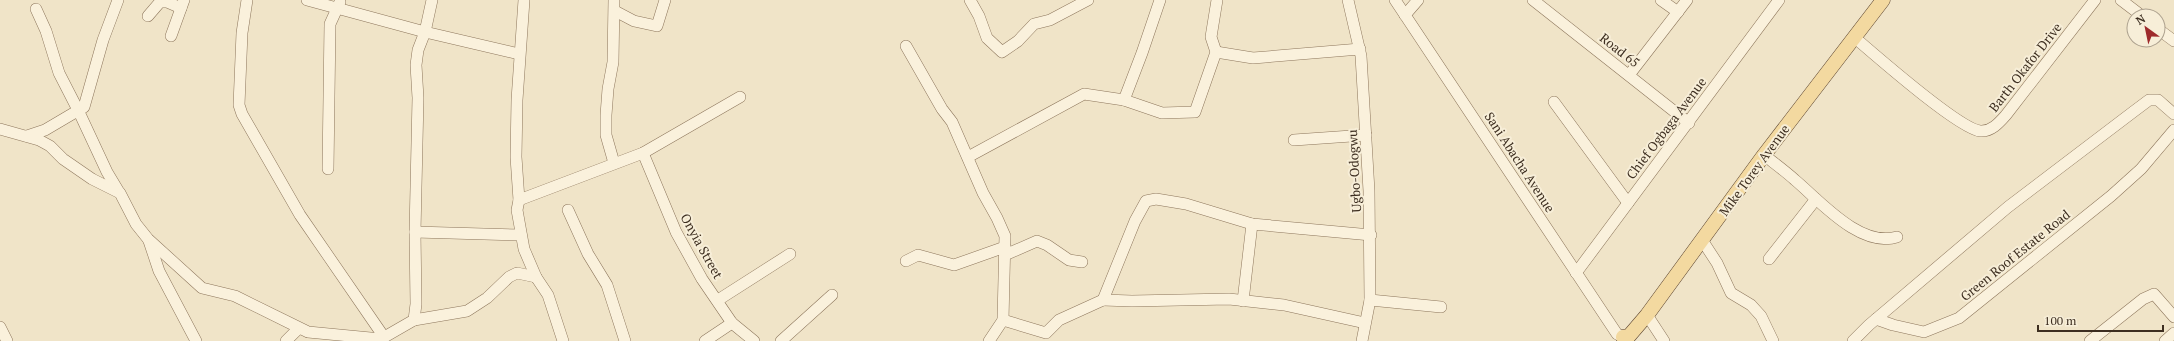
<svg xmlns="http://www.w3.org/2000/svg" width="2174" height="341" font-family="'PT Serif',serif">
  <style>
    .lines { fill: none; stroke-linecap: round; stroke-linejoin: round }
    .minor-casing { stroke: #8d765c; stroke-width: 12 }
    .major-casing { stroke: #5b4430; stroke-width: 15 }
    .minor { stroke: #faf1dc; stroke-width: 11 }
    .major { stroke: #f3d9a0; stroke-width: 14 }
    .labels { text-anchor: middle; stroke-width: 4; stroke-linejoin: round; paint-order: stroke }
    .street-label { font-size: 13px; fill: #3d2e20; stroke: #f7eed8 }
  </style>
  <rect width="100%" height="100%" fill="#f0e4c8"/>
  <g class="lines">
    <g class="minor-casing">
      <g id="minor">
        <path d="M 247,0 L 242,33 L 239,105 L 242,114 L 300,215 L 384,337"/>
        <path d="M 307,0 L 425,32 L 519,54"/>
        <path d="M 524,0 L 517,100 L 516,157 L 519,200 L 517,210 L 524,249 L 536,277 L 548,295 L 563,341"/>
        <path d="M 614,0 L 613,62 L 608,89 L 606,115 L 606,135 L 614,163"/>
        <path d="M 970,0 L 979,16 L 987,38 L 1002,52 L 1018,41 L 1034,24 L 1050,20 L 1088,0"/>
        <path d="M 1348,0 L 1361,56 L 1369,191 L 1370,300 L 1362,341"/>
        <path d="M 1395,0 L 1617,334 L 1623,337"/>
        <path d="M 1533,0 L 1689,123"/>
        <path d="M 1661,0 L 1678,12"/>
        <path d="M 2121,0 L 2142,16"/>
        <path d="M 36,9 L 46,31 L 59,73 L 79,112 L 107,172 L 119,192"/>
        <path d="M 615,11 L 634,21 L 657,26 L 665,0"/>
        <path d="M 1405,15 L 1418,0"/>
        <path d="M 148,16 L 160,2 L 167,2 L 181,8"/>
        <path d="M 2158,29 L 2174,41"/>
        <path d="M 171,36 L 184,0"/>
        <path d="M 1854,37 C 1875,55 1958,128 1980,131 C 1991,132 1999,123 2006,115 L 2095,0"/>
        <path d="M 906,46 L 942,109 L 952,122 L 983,193 L 997,218 L 1005,236 L 1003,320 L 989,341"/>
        <path d="M 1216,52 L 1253,58 L 1360,49"/>
        <path d="M 1629,75 L 1687,0"/>
        <path d="M 1124,100 L 1142,53 L 1160,0"/>
        <path d="M 1554,102 L 1628,203"/>
        <path d="M 0,129 L 39,140 L 50,146 L 63,159 L 92,179 L 120,193 L 136,224 L 148,239 L 202,288 L 235,296 L 308,332 L 381,339 L 414,320 L 416,304 L 415,232 L 418,98 L 416,65 L 418,50 L 425,32 L 432,0"/>
        <path d="M 27,136 L 45,130 L 84,107 L 103,40 L 118,0"/>
        <path d="M 1294,140 L 1366,135"/>
        <path d="M 643,153 L 676,232 L 702,279 L 732,323 L 754,341"/>
        <path d="M 1764,155 C 1774,163 1785,171 1795,180 C 1820,201 1860,248 1897,237"/>
        <path d="M 968,157 L 1084,94 L 1124,100 L 1162,113 L 1195,112 L 1216,52 L 1211,37 L 1217,0"/>
        <path d="M 328,169 L 330,24 L 340,2"/>
        <path d="M 519,200 L 643,153 L 740,97"/>
        <path d="M 568,210 L 588,254 L 607,285 L 625,341"/>
        <path d="M 415,232 L 521,235"/>
        <path d="M 1702,240 L 1717,263 L 1731,293 L 1751,305 L 1761,316 L 1773,341"/>
        <path d="M 149,241 L 159,271 L 196,341"/>
        <path d="M 1005,255 L 1037,241 L 1047,245 L 1069,260 L 1082,262"/>
        <path d="M 1769,259 L 1816,199"/>
        <path d="M 906,261 L 918,255 L 954,265 L 1005,247"/>
        <path d="M 1576,273 L 1779,0"/>
        <path d="M 718,300 L 790,254"/>
        <path d="M 1103,300 L 1132,301 L 1229,299 L 1284,305 L 1365,323"/>
        <path d="M 1370,300 L 1441,307"/>
        <path d="M 1243,301 L 1252,224"/>
        <path d="M 1647,315 L 1664,341"/>
        <path d="M 1876,319 L 1893,325 L 1924,332 L 1959,318 L 2111,196 L 2141,169 L 2174,130"/>
        <path d="M 414,320 L 467,311 L 487,298 L 509,277 L 517,273 L 536,277"/>
        <path d="M 1003,320 L 1046,333 L 1059,320 L 1103,300 L 1135,221 L 1146,201 L 1156,199 L 1186,204 L 1252,224 L 1371,235"/>
        <path d="M 0,327 L 7,341"/>
        <path d="M 286,341 L 298,329"/>
        <path d="M 705,341 L 732,323"/>
        <path d="M 781,341 L 832,295"/>
        <path d="M 1853,341 L 1869,325 L 2008,207 L 2133,112 L 2149,100 L 2158,100 L 2174,114"/>
        <path d="M 2090,341 L 2143,299 L 2154,294 L 2174,317"/>
        <path d="M 2165,341 L 2174,333"/>
      </g>
    </g>
    <g class="major-casing">
      <path id="major" d="M 1623,337 L 1629,336 L 1647,315 L 1764,155 L 1883,0"/>
    </g>
    <use href="#minor" class="minor"/>
    <use href="#major" class="major"/>
  </g>
  <g class="labels">
    <g class="street-label">
      <text transform="translate(1620 50) rotate(38)" y="5">Road 65</text>
      <text transform="translate(2025 67) rotate(-52)" y="5">Barth Okafor Drive</text>
      <text transform="translate(1666 128) rotate(-53)" y="5">Chief Ogbaga Avenue</text>
      <text transform="translate(1520 162) rotate(57)" y="5">Sani Abacha Avenue</text>
      <text transform="translate(1754 170) rotate(-54)" y="5">Mike Torey Avenue</text>
      <text transform="translate(1354 171) rotate(-93)" y="5">Ugbo-Odogwu</text>
      <text transform="translate(702 246) rotate(61)" y="5">Onyia Street</text>
      <text transform="translate(2015 255) rotate(-39)" y="5">Green Roof Estate Road</text>
    </g>
  </g>
  <g transform="translate(2146 28) rotate(327)"><circle r="19" fill="#f7eed8" stroke="#ada18e"/>
  <path d="M0-3L7 15L0 10L-7 15Z" fill="#9e2a2b"/>
  <text y="-6" font-size="11" font-weight="bold" text-anchor="middle" fill="#3d2e20">N</text>
  </g>
  <path d="M2038 325v6h125v-6" fill="none" stroke="#3d2e20" stroke-width="2"/>
  <text x="2044" y="325" font-size="12" fill="#3d2e20" stroke="#f7eed8" stroke-width="3" paint-order="stroke">100 m</text>
</svg>
